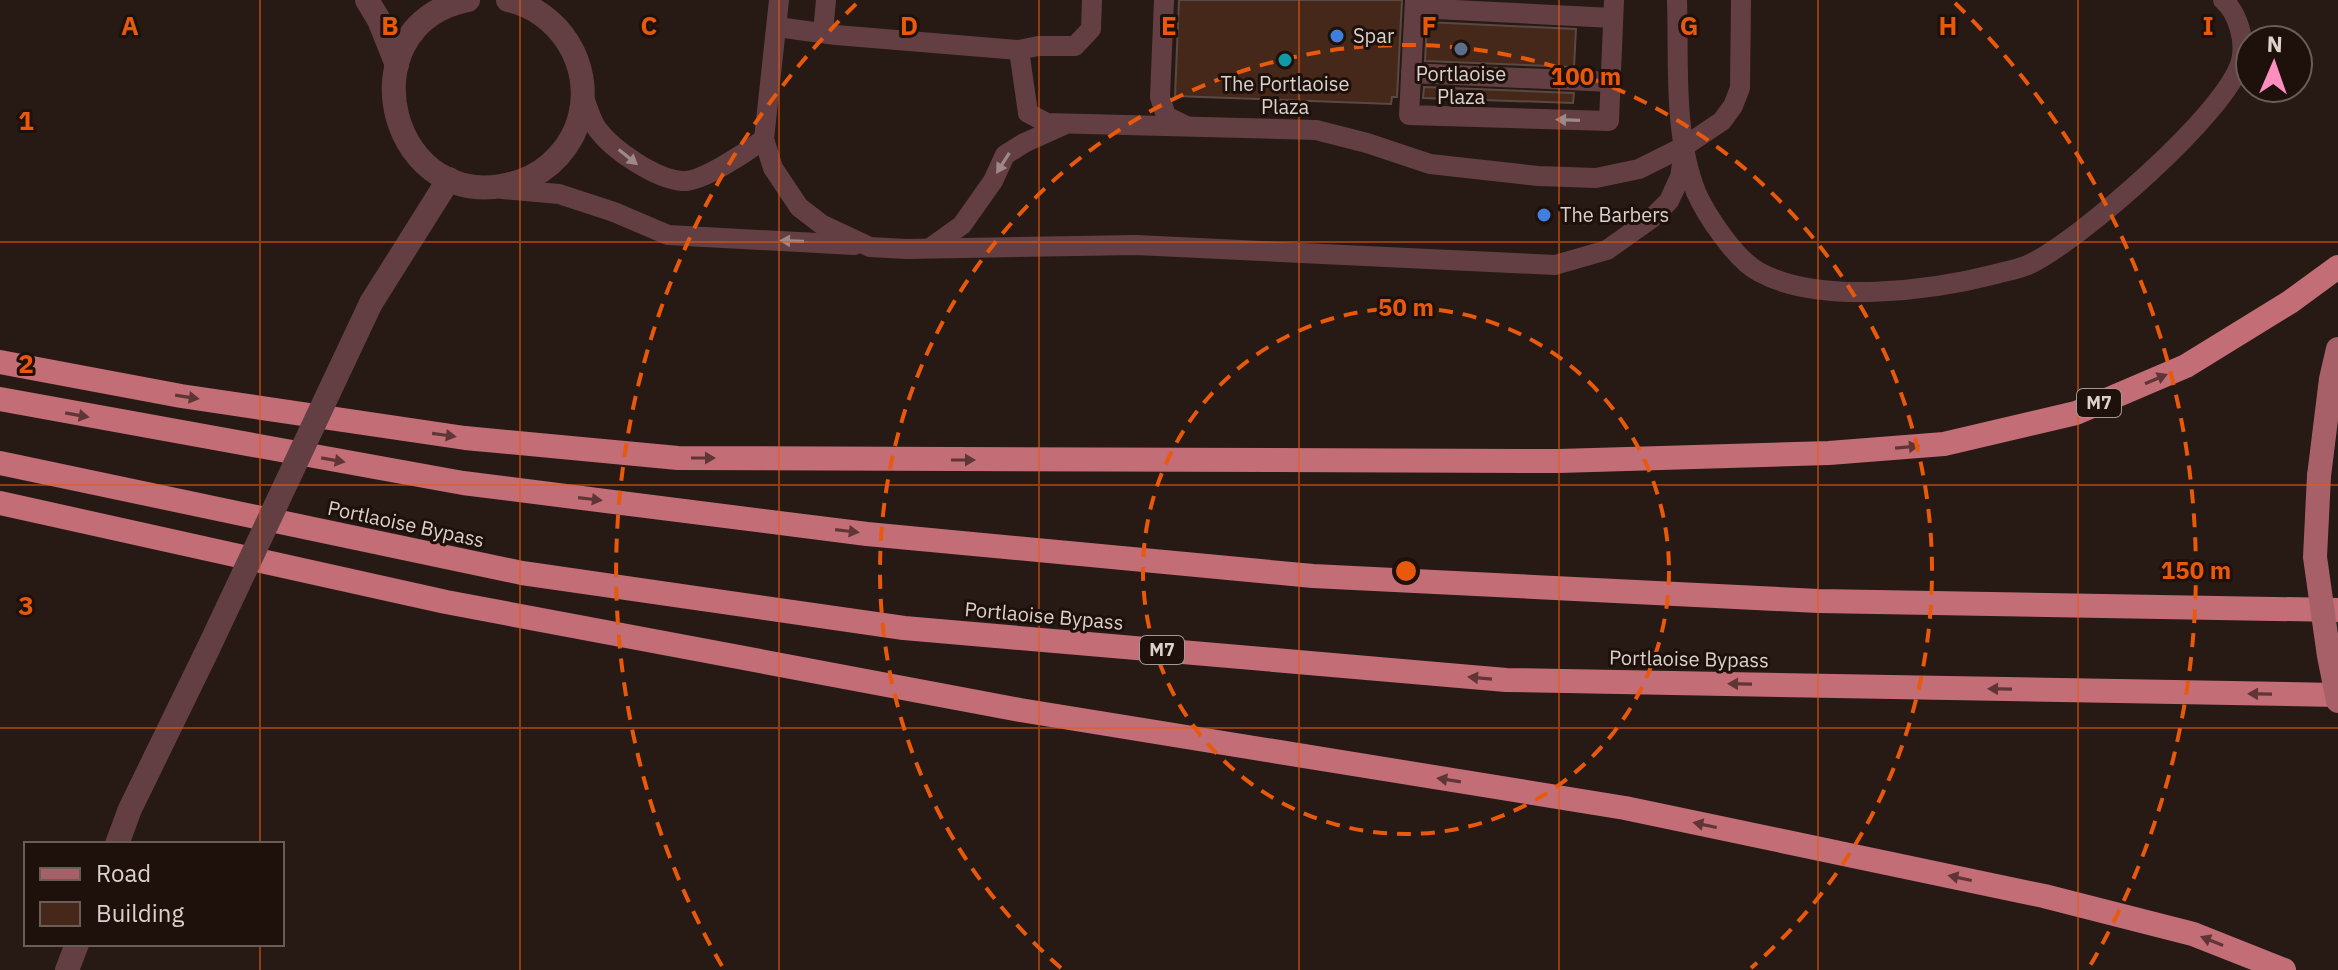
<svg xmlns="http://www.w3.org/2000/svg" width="2338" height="970" font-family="'IBM Plex Sans',sans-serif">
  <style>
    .building { fill: #46281b; stroke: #5a4942; stroke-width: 2 }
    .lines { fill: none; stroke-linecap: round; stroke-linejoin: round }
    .lane { stroke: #633f43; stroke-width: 20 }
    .street { stroke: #633f43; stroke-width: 24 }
    .primary { stroke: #a86068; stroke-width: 24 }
    .highway { stroke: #c36d77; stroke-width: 24 }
    .street-bridge { stroke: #633f43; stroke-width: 24 }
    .primary-bridge { stroke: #a86068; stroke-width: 24 }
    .oneway { fill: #9f8888 }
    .oneway2 { fill: #603536 }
    .grid { fill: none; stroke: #e8590c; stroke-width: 2; stroke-opacity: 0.55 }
    .ring { fill: none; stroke: #e8590c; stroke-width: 4; stroke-dasharray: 14 10 }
    .shop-dot { fill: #3f7fe0; stroke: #1e100a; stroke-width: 3 }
    .service-dot { fill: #5c6f8a; stroke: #1e100a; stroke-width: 3 }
    .culture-dot { fill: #0f9aa8; stroke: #1e100a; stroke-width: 3 }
    .labels { text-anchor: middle; stroke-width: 6; stroke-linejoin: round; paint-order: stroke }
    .shield { fill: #1e100a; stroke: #a29792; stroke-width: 2 }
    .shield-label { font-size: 18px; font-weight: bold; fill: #dbd1cd }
    .poi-label { font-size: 20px; fill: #dbd1cd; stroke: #1e100a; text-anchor: start }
    .street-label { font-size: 20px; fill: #dbd1cd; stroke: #1e100a }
    .grid-label { font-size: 26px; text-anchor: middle; font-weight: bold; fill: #e8590c; stroke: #1e100a; stroke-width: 6; stroke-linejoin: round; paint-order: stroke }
    .centre { fill: #e8590c; stroke: #1e100a; stroke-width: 4 }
    .ring-label { font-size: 24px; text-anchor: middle; font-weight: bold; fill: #e8590c; stroke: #1e100a; stroke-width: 6; stroke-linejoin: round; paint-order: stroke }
  </style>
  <rect width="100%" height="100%" fill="#271913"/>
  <g class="building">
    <path d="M 1179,0 L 1402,0 L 1397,97 L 1392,97 L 1391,104 L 1175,96 Z"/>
    <path d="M 1427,22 L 1576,29 L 1574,67 L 1425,61 Z"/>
    <path d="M 1424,87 L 1574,93 L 1573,103 L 1423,98 Z"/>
  </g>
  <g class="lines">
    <g class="lane">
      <path d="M 779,0 L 764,139 L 773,168 L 799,207 L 821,224 L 870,247 L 906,249 L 1136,245 L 1555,265 L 1607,250 L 1652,218 L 1669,201 L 1680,177 L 1685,146"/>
      <path d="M 1092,0 L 1091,29 L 1075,46 L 1038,46 L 1019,50 L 1028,113 L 1047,123 L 1316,130 L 1367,143 L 1430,164 L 1538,176 L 1596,178 L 1639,169 L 1685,146 L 1722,121 L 1733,106 L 1740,88 L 1741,0"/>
      <path d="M 1164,0 L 1160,97 L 1166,116 L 1186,126"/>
      <path d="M 1415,0 L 1409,115 L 1609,121 L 1614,0"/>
      <path d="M 1677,0 C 1679,62 1673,133 1696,192 C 1706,215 1736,260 1759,272 C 1820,305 1930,291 1996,274 C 2007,271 2020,269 2030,264 C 2080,240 2228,112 2241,61 C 2246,41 2238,13 2223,0"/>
      <path d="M 1415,8 L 1613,18"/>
      <path d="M 777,27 L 836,35 L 1019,50"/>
      <path d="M 823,33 L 826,0"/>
      <path d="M 1411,73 L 1611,82"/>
      <path d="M 583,96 C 588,107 591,121 598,130 C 614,151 656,179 682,181 C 701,183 748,151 764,139"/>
      <path d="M 502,189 L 559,194 L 614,212 L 668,235 L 854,245"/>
      <path d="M 930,248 L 962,225 L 993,181 L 1005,155 L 1024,143 L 1064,125"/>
    </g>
    <g class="street">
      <path d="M 367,0 L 379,20 L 397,65"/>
      <path d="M 468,0 C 341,25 389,225 521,181 C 550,171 573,145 580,116 C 593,64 559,11 508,0"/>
      <path d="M 371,303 L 449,179"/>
      <path d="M 117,844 L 130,809 L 208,649"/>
      <path d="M 67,970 L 77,944"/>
    </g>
    <path class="primary" d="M 2319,476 L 2331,379 L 2338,349"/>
    <g class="highway">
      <path d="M 0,362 L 181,396 L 465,438 L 678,458 L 1559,461 L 1829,453 L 1944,444 L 2076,413 L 2186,366 L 2290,302 L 2338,267"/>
      <path d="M 0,399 L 463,483 L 867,534 L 1313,576 L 1818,601 L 2338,610"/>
      <path d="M 0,463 L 522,573 L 904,628 L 1506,680 L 2338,695"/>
      <path d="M 0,503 L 446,602 L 1020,710 L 1625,808 L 2044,896 L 2193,934 L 2284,970"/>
    </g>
    <path class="street-bridge" d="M 208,649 L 371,303"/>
    <path class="primary-bridge" d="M 2319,476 L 2315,557 L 2329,656 L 2338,701"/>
  </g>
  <defs><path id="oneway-solid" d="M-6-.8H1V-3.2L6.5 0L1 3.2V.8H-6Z" transform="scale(2)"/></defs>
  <g class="oneway">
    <use href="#oneway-solid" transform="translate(1568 120) rotate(-178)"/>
    <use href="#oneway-solid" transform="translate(628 157) rotate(39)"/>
    <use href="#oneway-solid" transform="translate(1003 163) rotate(122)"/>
    <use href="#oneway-solid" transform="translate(792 241) rotate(-178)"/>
  </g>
  <g class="oneway2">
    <use href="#oneway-solid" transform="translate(2156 379) rotate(-23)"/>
    <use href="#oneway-solid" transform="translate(187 397) rotate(9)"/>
    <use href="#oneway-solid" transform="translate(77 415) rotate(10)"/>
    <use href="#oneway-solid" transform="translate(444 435) rotate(8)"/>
    <use href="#oneway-solid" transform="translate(1907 447) rotate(-5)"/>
    <use href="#oneway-solid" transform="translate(703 458)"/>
    <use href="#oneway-solid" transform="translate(333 460) rotate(10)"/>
    <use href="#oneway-solid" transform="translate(963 460)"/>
    <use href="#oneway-solid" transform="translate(590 499) rotate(7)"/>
    <use href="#oneway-solid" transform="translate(847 531) rotate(7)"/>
    <use href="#oneway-solid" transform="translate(1480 678) rotate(-175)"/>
    <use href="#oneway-solid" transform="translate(1740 684) rotate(-179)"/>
    <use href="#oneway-solid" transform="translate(2000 689) rotate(-179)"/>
    <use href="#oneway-solid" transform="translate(2260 694) rotate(-179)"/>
    <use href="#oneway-solid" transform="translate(1449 780) rotate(-171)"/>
    <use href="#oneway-solid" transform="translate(1705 825) rotate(-168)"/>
    <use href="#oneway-solid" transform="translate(1960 878) rotate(-168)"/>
    <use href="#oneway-solid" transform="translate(2212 941) rotate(-158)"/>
  </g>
  <path class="grid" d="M 260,0 L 260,844M 520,0 L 520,970M 779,0 L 779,970M 1039,0 L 1039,970M 1299,0 L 1299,970M 1559,0 L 1559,970M 1818,0 L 1818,970M 2078,0 L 2078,970M 0,242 L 2338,242M 0,485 L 2338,485M 0,728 L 2338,728M 260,944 L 260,970"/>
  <g class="ring">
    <circle cx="1406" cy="571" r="263"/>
    <path d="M1061 968A526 526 0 1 1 1751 968"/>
    <path d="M722 966A790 790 0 0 1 857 3M1955 3A790 790 0 0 1 2090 966"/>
  </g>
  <g class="shop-dot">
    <circle cx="1337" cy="36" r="8"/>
    <circle cx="1544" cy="215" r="8"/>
  </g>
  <circle class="service-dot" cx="1461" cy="49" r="8"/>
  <circle class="culture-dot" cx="1285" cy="60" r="8"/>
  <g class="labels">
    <g class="shield">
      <rect x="2077" y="389" width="44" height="28" rx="6"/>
      <rect x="1140" y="636" width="44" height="28" rx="6"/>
    </g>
    <g class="shield-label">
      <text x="2099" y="409">M7</text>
      <text x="1162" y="656">M7</text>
    </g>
    <g class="poi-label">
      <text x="1353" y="43">Spar</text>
      <text x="1461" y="81" text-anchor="middle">Portlaoise<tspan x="1461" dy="23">Plaza</tspan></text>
      <text x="1285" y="91" text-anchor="middle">The Portlaoise<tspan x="1285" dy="23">Plaza</tspan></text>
      <text x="1560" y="222">The Barbers</text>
    </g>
    <g class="street-label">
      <text transform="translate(406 524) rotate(12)" y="7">Portlaoise Bypass</text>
      <text transform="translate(1044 616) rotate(5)" y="7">Portlaoise Bypass</text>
      <text transform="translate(1689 659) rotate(1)" y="7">Portlaoise Bypass</text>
    </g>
  </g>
  <g class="grid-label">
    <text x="130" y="35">A</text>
    <text x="390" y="35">B</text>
    <text x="649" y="35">C</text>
    <text x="909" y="35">D</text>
    <text x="1169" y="35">E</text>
    <text x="1429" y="35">F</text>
    <text x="1689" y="35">G</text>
    <text x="1948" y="35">H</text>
    <text x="2208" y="35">I</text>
    <text x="26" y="130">1</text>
    <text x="26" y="373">2</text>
    <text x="26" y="615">3</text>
  </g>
  <circle cx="1406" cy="571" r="12" class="centre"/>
  <g class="ring-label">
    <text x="1586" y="85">100 m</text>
    <text x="1406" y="316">50 m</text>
    <text x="2196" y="579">150 m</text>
  </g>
  <rect x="24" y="842" width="260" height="104" fill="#1e100a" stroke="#6a5d58" stroke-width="2"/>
  <rect x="40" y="868" width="40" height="12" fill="#a86068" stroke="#6a5d58" stroke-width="2"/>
  <text x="96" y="882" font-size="24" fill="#dbd1cd">Road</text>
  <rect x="40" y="902" width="40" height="24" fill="#46281b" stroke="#6a5d58" stroke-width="2"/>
  <text x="96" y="922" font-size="24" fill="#dbd1cd">Building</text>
  <g transform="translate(2274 64) rotate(2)"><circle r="38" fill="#1e100a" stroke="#6a5d58" stroke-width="2"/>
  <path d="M0-6L14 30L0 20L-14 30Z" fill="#fd8ebf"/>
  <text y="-12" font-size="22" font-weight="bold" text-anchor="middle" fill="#dbd1cd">N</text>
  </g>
</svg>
